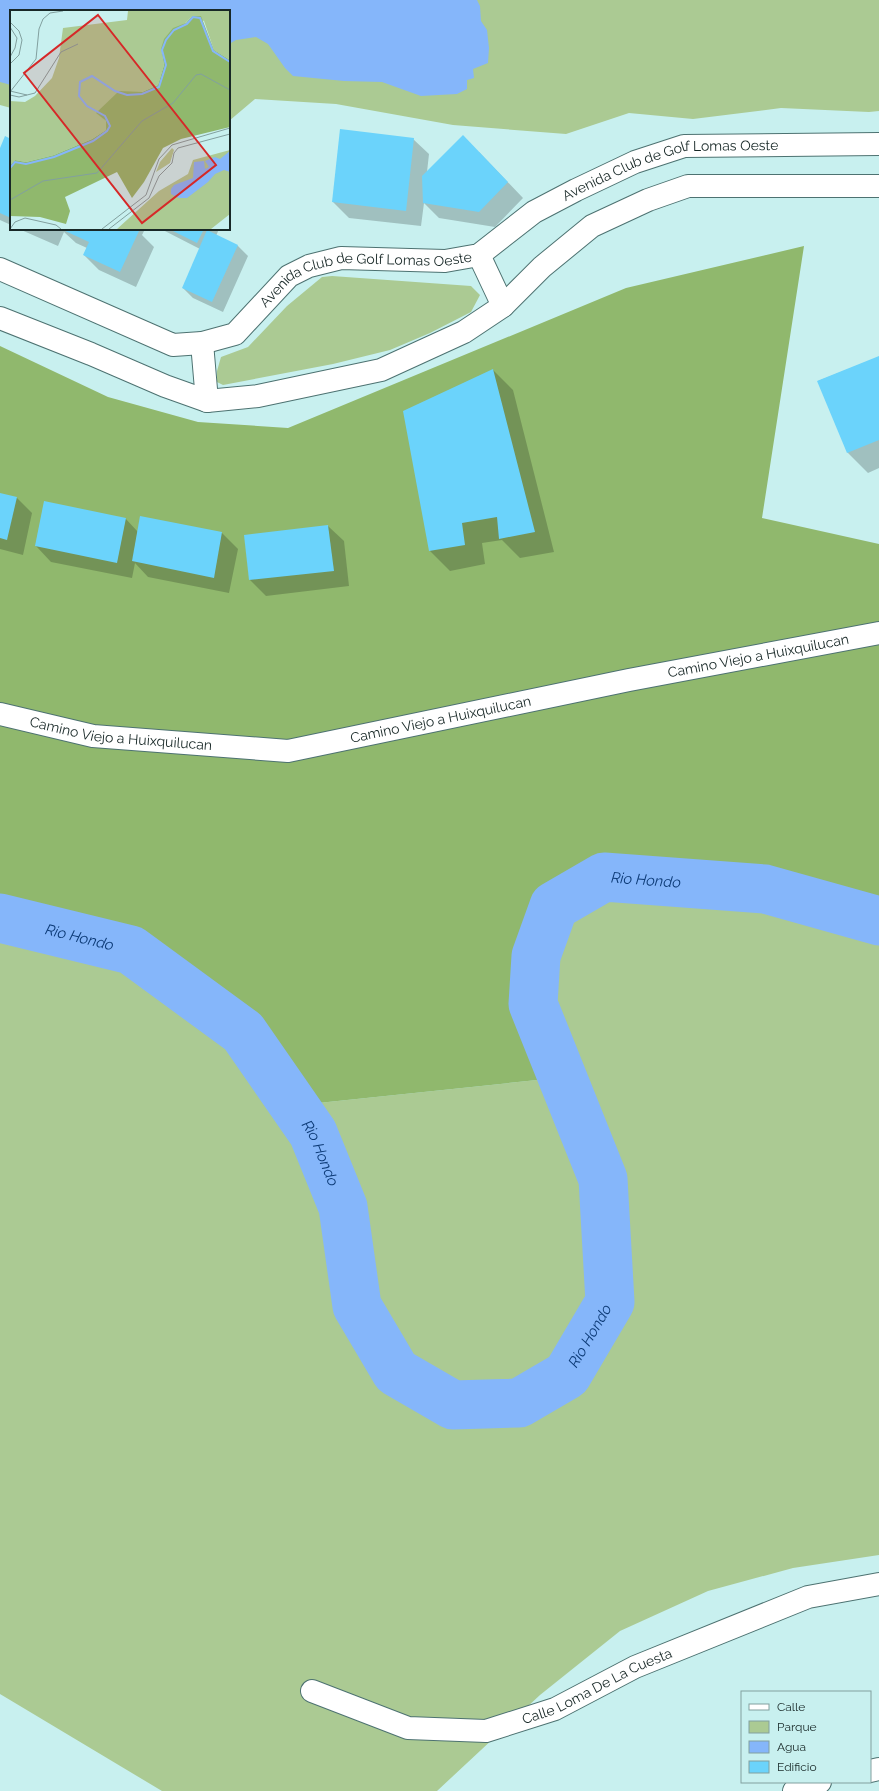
<svg xmlns="http://www.w3.org/2000/svg" width="879" height="1791" font-family="Raleway,sans-serif">
  <style>
    .green { fill: #abca93 }
    .forest { fill: #90b86d }
    .water { fill: #85b6fa }
    .shadow { fill: #0003 }
    .lines { fill: none; stroke-linecap: round; stroke-linejoin: round }
    .river { stroke: #85b6fa; stroke-width: 49 }
    .building { fill: #6bd3fb }
    .street-casing { stroke: #4d7271; stroke-width: 24 }
    .secondary-casing { stroke: #4d7271; stroke-width: 24 }
    .street { stroke: #fff; stroke-width: 22 }
    .secondary { stroke: #fff; stroke-width: 22 }
    .labels { text-anchor: middle; stroke-width: 3.5; stroke-linejoin: round; paint-order: stroke }
    .street-label { font-size: 14px; fill: #182827; stroke: #c8f0ef }
    .water-label { font-size: 15px; font-style: italic; fill: #0d3b77; stroke: #c8f0ef }
    .inset-river { fill: none; stroke: #85b6fa; stroke-width: 2 }
    .inset-road { fill: none; stroke: #82a09f; stroke-width: 1 }
    .view { fill: #d62828; fill-opacity: 0.15; stroke: #d62828; stroke-width: 2 }
    .inset-edge { fill: none; stroke: #182827; stroke-width: 2 }
  </style>
  <rect width="100%" height="100%" fill="#c8f0ef"/>
  <g class="green">
    <path d="M 0,0 L 879,0 L 879,111 L 869,112 L 781,108 L 693,119 L 629,113 L 566,134 L 453,125 L 336,104 L 255,99 L 229,121 L 229,11 L 11,11 L 11,108 L 0,105 Z"/>
    <path d="M 332,276 L 471,286 L 480,295 L 471,312 L 430,333 L 390,350 L 333,364 L 223,385 L 217,382 L 217,371 L 221,357 L 248,347 L 287,306 L 322,277 Z"/>
    <path d="M 607,894 L 761,905 L 879,938 L 879,1555 L 793,1568 L 708,1591 L 620,1631 L 540,1695 L 437,1791 L 162,1791 L 0,1694 L 0,934 L 123,965 L 232,1044 L 280,1107 L 576,1076 L 549,1001 L 551,959 L 567,917 Z"/>
  </g>
  <path class="forest" d="M 804,246 L 762,518 L 879,544 L 879,938 L 761,905 L 607,894 L 567,917 L 551,959 L 549,1001 L 576,1076 L 280,1107 L 232,1044 L 123,965 L 0,934 L 0,346 L 108,397 L 198,422 L 288,428 L 626,288 Z"/>
  <path class="water" d="M 0,0 L 477,0 L 480,6 L 481,21 L 487,30 L 489,48 L 488,63 L 473,69 L 474,78 L 467,80 L 467,89 L 457,94 L 421,96 L 382,82 L 344,81 L 293,76 L 285,68 L 268,44 L 256,37 L 236,40 L 229,44 L 229,11 L 11,11 L 11,85 L 0,82 Z"/>
  <g class="shadow">
    <path d="M 413,139 L 429,154 L 427,172 L 479,152 L 523,198 L 495,227 L 439,218 L 424,203 L 421,226 L 349,218 L 333,202 Z"/>
    <path d="M 11,140 L 11,225 L 0,220 L 0,150 Z"/>
    <path d="M 19,229 L 145,229 L 142,235 L 154,247 L 136,287 L 99,270 L 84,255 L 87,248 L 76,243 L 64,232 L 58,246 Z"/>
    <path d="M 161,229 L 219,229 L 216,236 L 238,246 L 248,256 L 223,312 L 193,298 L 183,288 L 200,249 Z"/>
    <path d="M 879,357 L 879,468 L 868,473 L 848,453 L 818,381 Z"/>
    <path d="M 493,370 L 513,390 L 554,552 L 520,558 L 502,540 L 482,543 L 485,564 L 450,571 L 430,551 Z"/>
    <path d="M 0,494 L 17,498 L 32,513 L 23,555 L 0,549 Z"/>
    <path d="M 141,517 L 222,533 L 238,549 L 229,593 L 148,577 L 135,563 L 132,578 L 51,562 L 36,546 L 125,518 L 138,532 Z"/>
    <path d="M 328,526 L 344,541 L 349,586 L 266,596 L 250,580 L 245,536 Z"/>
  </g>
  <g class="lines">
    <path class="river" id="s1" d="M 0,918 L 131,950 L 243,1032 L 313,1133 L 343,1207 L 357,1306 L 396,1372 L 453,1405 L 519,1403 L 567,1375 L 610,1302 L 603,1179 L 533,1004 L 536,956 L 554,906 L 604,877 L 765,889 L 879,921"/>
  </g>
  <g class="building">
    <path d="M 340,129 L 414,138 L 406,211 L 332,202 Z"/>
    <path d="M 463,135 L 508,182 L 479,212 L 423,203 L 422,176 Z"/>
    <path d="M 5,136 L 11,139 L 11,218 L 0,213 L 0,148 Z"/>
    <path d="M 61,229 L 135,229 L 139,231 L 120,272 L 83,255 L 89,242 Z"/>
    <path d="M 169,229 L 204,229 L 197,243 Z"/>
    <path d="M 207,230 L 238,245 L 212,302 L 182,288 Z"/>
    <path d="M 879,356 L 879,440 L 847,453 L 817,381 Z"/>
    <path d="M 493,369 L 535,532 L 499,539 L 497,517 L 462,523 L 465,545 L 429,551 L 403,411 Z"/>
    <path d="M 0,493 L 17,497 L 7,540 L 0,538 Z"/>
    <path d="M 44,501 L 126,518 L 117,563 L 35,546 Z"/>
    <path d="M 140,516 L 222,532 L 214,578 L 132,561 Z"/>
    <path d="M 328,525 L 334,571 L 249,580 L 244,535 Z"/>
  </g>
  <g class="lines">
    <g class="street-casing">
      <g id="street">
        <path d="M 479,255 L 503,306"/>
        <path id="s2" d="M 0,269 L 173,345 L 202,343 L 235,334 L 289,276 L 309,266 L 341,258 L 445,261 L 479,255 L 534,212 L 576,190 L 635,162 L 684,146 L 879,144"/>
        <path d="M 0,318 L 91,354 L 165,386 L 207,401 L 258,396 L 381,370 L 464,332 L 503,306 L 542,267 L 592,226 L 648,200 L 688,186 L 879,186"/>
        <path d="M 202,343 L 207,401"/>
        <path id="s3" d="M 312,1691 L 408,1728 L 486,1731 L 555,1709 L 635,1667 L 808,1597 L 879,1584"/>
        <path d="M 870,1771 L 879,1769"/>
        <path d="M 794,1791 L 820,1782"/>
      </g>
    </g>
    <g class="secondary-casing">
      <g id="secondary">
        <path id="s4" d="M 0,714 L 93,736 L 288,751 L 629,680 L 879,633"/>
      </g>
    </g>
    <use href="#street" class="street"/>
    <use href="#secondary" class="secondary"/>
  </g>
  <g class="labels">
    <g class="street-label">
      <text dy="5" stroke="none"><textPath href="#s2" startOffset="741">Avenida Club de Golf Lomas Oeste</textPath></text>
      <text dy="5" stroke="none"><textPath href="#s2" startOffset="405">Avenida Club de Golf Lomas Oeste</textPath></text>
      <text dy="5" stroke="none"><textPath href="#s4" startOffset="771">Camino Viejo a Huixquilucan</textPath></text>
      <text dy="5" stroke="none"><textPath href="#s4" startOffset="447">Camino Viejo a Huixquilucan</textPath></text>
      <text dy="5" stroke="none"><textPath href="#s4" startOffset="123">Camino Viejo a Huixquilucan</textPath></text>
      <text dy="5" stroke="none"><textPath href="#s3" startOffset="301">Calle Loma De La Cuesta</textPath></text>
    </g>
    <g class="water-label">
      <text dy="5" stroke="none"><textPath href="#s1" startOffset="1438">Rio Hondo</textPath></text>
      <text dy="5" stroke="none"><textPath href="#s1" startOffset="82">Rio Hondo</textPath></text>
      <text dy="5" stroke="none"><textPath href="#s1" startOffset="418">Rio Hondo</textPath></text>
      <text dy="5" stroke="none"><textPath href="#s1" startOffset="886">Rio Hondo</textPath></text>
    </g>
  </g>
  <g transform="translate(10 10)">
    <rect width="220" height="220" fill="#c8f0ef"/>
    <path d="M 118,1 L 220,1 L 220,50 L 204,40 L 194,11 L 182,6 L 151,39 L 154,55 L 148,75 L 132,82 L 118,83 L 87,103 L 96,111 L 96,120 L 82,129 L 44,145 L 16,152 L 5,150 L 0,155 L 0,91 L 15,92 L 25,86 L 42,68 L 49,48 L 53,18 L 117,10 ZM 162,138 L 164,140 L 160,153 L 146,162 L 150,152 ZM 220,140 L 220,204 L 201,219 L 107,219 L 149,181 L 178,164 L 183,150 Z" fill="#abca93"/>
    <path d="M 182,6 L 191,6 L 204,40 L 220,50 L 220,117 L 171,129 L 153,138 L 134,172 L 122,188 L 107,162 L 55,187 L 60,201 L 56,214 L 30,207 L 0,206 L 0,155 L 5,150 L 16,152 L 44,145 L 82,129 L 96,120 L 96,111 L 86,103 L 109,81 L 132,82 L 148,75 L 154,55 L 151,39 L 154,29 L 163,18 L 176,13 Z" fill="#90b86d"/>
    <path d="M 220,141 L 220,162 L 214,160 L 205,164 L 198,172 L 177,188 L 169,188 L 161,184 L 161,179 L 164,175 L 183,168 L 184,152 L 194,151 L 195,159 L 199,157 L 195,151 L 205,147 L 210,149 Z" fill="#85b6fa"/>
    <path class="inset-river" d="M 0,158 L 5,152 L 16,154 L 44,147 L 83,131 L 97,121 L 100,116 L 95,106 L 77,96 L 69,86 L 70,72 L 82,66 L 105,81 L 117,85 L 132,84 L 149,77 L 156,55 L 152,40 L 156,30 L 164,20 L 177,14 L 183,7 L 190,8 L 203,41 L 220,52"/>
    <path class="inset-road" d="M 0,12 L 9,21 L 12,30 L 9,45 L 0,54M 0,17 L 7,28 L 5,38 L 0,47M 0,81 L 17,85M 0,82 L 26,49 L 29,19 L 33,9 L 40,3 L 53,1M 0,85 L 9,87 L 25,83 L 51,42 L 68,34M 0,190 L 33,171 L 87,163 L 132,111 L 163,93 L 186,65 L 191,64 L 220,80M 0,219 L 5,212 L 15,208 L 46,215 L 51,219M 92,219 L 136,185 L 149,149 L 162,135 L 220,118M 99,219 L 139,188 L 149,166 L 162,153 L 164,143 L 168,138 L 220,124"/>
    <path class="view" d="M 88,5 L 206,155 L 132,213 L 14,63 Z"/>
    <rect width="220" height="220" class="inset-edge"/>
  </g>
  <rect x="741" y="1691" width="130" height="92" fill="#c8f0ef" stroke="#82a09f"/>
  <rect x="749" y="1704" width="20" height="6" fill="#ffffff" stroke="#82a09f"/>
  <text x="777" y="1711" font-size="12" fill="#182827">Calle</text>
  <rect x="749" y="1721" width="20" height="12" fill="#abca93" stroke="#82a09f"/>
  <text x="777" y="1731" font-size="12" fill="#182827">Parque</text>
  <rect x="749" y="1741" width="20" height="12" fill="#85b6fa" stroke="#82a09f"/>
  <text x="777" y="1751" font-size="12" fill="#182827">Agua</text>
  <rect x="749" y="1761" width="20" height="12" fill="#6bd3fb" stroke="#82a09f"/>
  <text x="777" y="1771" font-size="12" fill="#182827">Edificio</text>
</svg>
